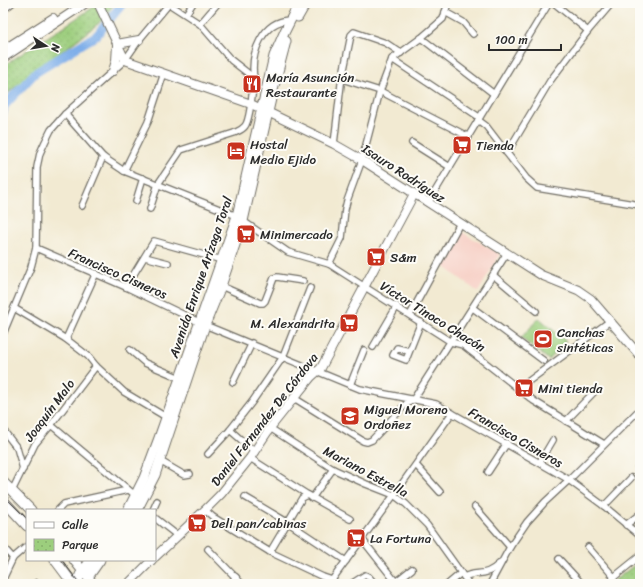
<svg xmlns="http://www.w3.org/2000/svg" width="643" height="587" font-family="Sriracha,sans-serif">
  <style>
    .built { fill: #f7d1c7 }
    .grass { fill: #9cce7d; stroke: #647c54 }
    .park { fill: url(#park-dots); stroke: #647c54 }
    .lines { fill: none; stroke-linecap: round; stroke-linejoin: round }
    .river { stroke: #7eaee9; stroke-width: 9 }
    .street-casing { stroke: #716e65; stroke-width: 8 }
    .secondary-casing { stroke: #716e65; stroke-width: 10 }
    .primary-casing { stroke: #716e65; stroke-width: 11 }
    .street { stroke: #fff; stroke-width: 5.5 }
    .secondary { stroke: #fff; stroke-width: 8 }
    .primary { stroke: #fff; stroke-width: 9 }
    .tram { stroke: #2b2b2b; stroke-width: 1 }
    .labels { text-anchor: middle; stroke-width: 4; stroke-linejoin: round; paint-order: stroke }
    .poi-label { font-size: 13px; fill: #2b2b2b; stroke: #fdfcf7; text-anchor: start }
    .street-label { font-size: 13px; fill: #2b2b2b; stroke: #fdfcf7 }
  </style>
  <defs>
    <pattern id="park-dots" width="8" height="8" patternUnits="userSpaceOnUse"><rect width="8" height="8" fill="#9cce7d"/><path d="M2 2h.1M6 6h.1" fill="none" stroke="#87b16c" stroke-width="1.8" stroke-linecap="round"/></pattern>
  </defs>
  <rect width="100%" height="100%" fill="#fdfcf7"/>
  <filter id="ink" filterUnits="userSpaceOnUse"><feTurbulence type="fractalNoise" baseFrequency=".025" numOctaves="2"/><feDisplacementMap in="SourceGraphic" scale="8" xChannelSelector="R" yChannelSelector="G"/><feConvolveMatrix kernelMatrix="1 2 1 2 8 2 1 2 1" color-interpolation-filters="sRGB"/></filter>
  <filter id="wash" filterUnits="userSpaceOnUse"><feTurbulence type="fractalNoise" baseFrequency=".012" numOctaves="4" result="noise"/><feDisplacementMap in="SourceGraphic" scale="16" xChannelSelector="R" yChannelSelector="G"/><feGaussianBlur stdDeviation="0.9" result="paint"/><feColorMatrix in="noise" values="0 0 0 0 0 0 0 0 0 0 0 0 0 0 0 0 0 1.4 0 .05"/><feComposite in="paint" operator="in"/></filter>
  <g filter="url(#wash)">
    <rect width="100%" height="100%" fill="#f2ead2"/>
    <path class="built" d="M 460,231 L 500,254 L 478,292 L 441,264 Z"/>
    <path class="grass" d="M 539,318 L 566,341 L 549,360 L 521,338 Z"/>
    <g class="park">
      <path d="M 100,3 L 115,3 L 99,23 L 3,97 L 3,66 Z"/>
      <path d="M 640,561 L 640,584 L 612,584 L 615,580 Z"/>
    </g>
    <g class="lines">
      <path class="river" d="M 3,112 L 4,106 L 35,73 L 97,35 L 123,3"/>
    </g>
  </g>
  <g filter="url(#ink)">
    <g class="lines">
      <g class="street-casing">
        <g id="street">
          <path d="M 554,3 L 588,31"/>
          <path d="M 3,10 L 12,3"/>
          <path d="M 445,12 L 463,22 L 473,34"/>
          <path d="M 186,14 L 193,3"/>
          <path d="M 200,24 L 218,3"/>
          <path d="M 421,38 L 494,94"/>
          <path d="M 392,59 L 479,117"/>
          <path d="M 254,78 C 250,54 262,21 290,20"/>
          <path d="M 342,79 L 380,91 L 469,137"/>
          <path d="M 65,114 L 103,157 L 124,171 L 237,216"/>
          <path d="M 478,120 L 486,126 L 526,178 L 537,188 L 640,205"/>
          <path d="M 412,143 L 450,167"/>
          <path d="M 334,144 L 341,84 L 351,35 L 354,32 L 357,33 L 386,43 L 401,53"/>
          <path d="M 507,153 L 550,81 L 588,31 L 612,3"/>
          <path d="M 124,171 L 148,122 L 164,73"/>
          <path d="M 136,201 L 143,178"/>
          <path d="M 428,203 L 549,3"/>
          <path d="M 82,206 L 103,157"/>
          <path d="M 243,221 L 288,252 L 329,264 L 451,342 L 463,345 L 534,401 L 604,444"/>
          <path d="M 36,248 L 126,287 L 205,325 L 360,389 L 436,404 L 566,478 L 604,506 L 640,536"/>
          <path d="M 145,257 L 168,263"/>
          <path d="M 329,264 L 342,238 L 345,209 L 347,201 L 362,160 L 380,91 L 392,59 L 421,38 L 443,19 L 448,3"/>
          <path d="M 493,275 L 536,311"/>
          <path d="M 221,286 L 260,303 L 263,303 L 265,301 L 274,278 L 277,277 L 303,281"/>
          <path d="M 126,287 L 154,241 L 222,260"/>
          <path d="M 14,308 L 66,339 L 88,356 L 96,366 L 124,392 L 166,417"/>
          <path d="M 473,308 L 544,361"/>
          <path d="M 410,315 L 460,223"/>
          <path d="M 3,334 L 31,267 L 36,248 L 37,167 L 40,153 L 45,142 L 51,130 L 65,114 L 125,60 L 139,40 L 169,4 L 200,24 L 231,60 L 254,78 C 253,88 250,120 245,126 C 242,130 238,131 234,133 L 181,150 L 158,184 L 150,209"/>
          <path d="M 66,339 L 96,273"/>
          <path d="M 373,347 L 397,306"/>
          <path d="M 130,350 L 145,363 L 180,378"/>
          <path d="M 409,351 L 397,348 L 393,355 L 406,360 L 421,322"/>
          <path d="M 233,382 L 252,343"/>
          <path d="M 350,385 L 364,350"/>
          <path d="M 518,389 L 610,321"/>
          <path d="M 294,398 L 363,441 L 367,442 L 372,440 L 406,404 L 413,400 L 507,253"/>
          <path d="M 566,421 L 595,391"/>
          <path d="M 51,425 L 135,495"/>
          <path d="M 270,428 L 333,469 L 366,484 L 394,495 L 406,504 L 427,525 L 469,584"/>
          <path d="M 3,430 L 17,448 L 23,469"/>
          <path d="M 230,430 L 255,452"/>
          <path d="M 208,454 L 230,430 L 252,402 L 283,357 L 310,288"/>
          <path d="M 250,458 L 308,495 L 350,519"/>
          <path d="M 160,461 L 184,475 L 190,474"/>
          <path d="M 540,462 L 553,440"/>
          <path d="M 416,465 L 440,492"/>
          <path d="M 638,467 L 640,465"/>
          <path d="M 488,472 L 507,443"/>
          <path d="M 12,491 L 35,444 L 51,425 L 96,366"/>
          <path d="M 245,497 L 287,522 L 346,561"/>
          <path d="M 312,498 L 333,469"/>
          <path d="M 604,506 L 631,478"/>
          <path d="M 475,507 L 510,547"/>
          <path d="M 58,510 L 64,504 L 128,490"/>
          <path d="M 153,510 L 157,501"/>
          <path d="M 205,510 L 213,517 L 270,552 L 323,577 L 332,580 L 336,584"/>
          <path d="M 155,518 L 178,536"/>
          <path d="M 626,525 L 640,514"/>
          <path d="M 362,539 L 395,581 L 398,580 L 412,569"/>
          <path d="M 3,547 L 13,558"/>
          <path d="M 588,547 L 614,577"/>
          <path d="M 208,549 L 242,584"/>
          <path d="M 270,552 L 302,498 L 308,495"/>
          <path d="M 559,559 L 582,584"/>
          <path d="M 464,577 C 477,570 485,578 499,564"/>
          <path d="M 3,579 L 13,558 L 27,546"/>
          <path d="M 332,580 L 394,495 L 452,413"/>
          <path d="M 35,584 L 36,583"/>
          <path d="M 230,584 L 236,577"/>
          <path d="M 351,584 L 365,575 L 369,577 L 375,584"/>
          <path d="M 448,584 L 461,573"/>
          <path d="M 490,584 L 510,547 L 527,522 L 545,502 L 571,478 L 640,409"/>
          <path d="M 609,584 L 614,577 L 640,556"/>
        </g>
      </g>
      <g class="secondary-casing">
        <g id="secondary">
          <path d="M 98,3 L 125,60 L 251,104 L 334,144 L 362,160 L 541,275 L 578,290 L 591,299 L 640,356"/>
          <path d="M 117,44 L 139,40"/>
          <path d="M 3,50 L 53,18"/>
          <path d="M 3,58 L 86,3"/>
          <path d="M 113,71 L 116,61 L 117,45"/>
          <path d="M 155,557 L 205,510 L 221,494 L 250,458 L 270,428 L 294,398 L 311,377 L 321,368 L 414,194"/>
          <path d="M 128,584 L 152,560"/>
        </g>
      </g>
      <g class="primary-casing">
        <g id="primary">
          <path d="M 298,17 L 306,3"/>
          <path d="M 3,482 L 31,510"/>
          <path d="M 3,500 L 27,526"/>
          <path d="M 128,510 L 144,478 L 159,438 L 237,216 L 274,56 L 285,31 L 299,3"/>
          <path d="M 137,510 L 155,475 L 205,325 L 221,286 L 243,221 L 273,90 L 286,41"/>
          <path d="M 55,560 L 73,584"/>
          <path d="M 74,560 L 93,584"/>
          <path d="M 88,577 L 100,560"/>
          <path d="M 77,584 L 80,575 L 91,560"/>
        </g>
      </g>
      <use href="#street" class="street"/>
      <use href="#secondary" class="secondary"/>
      <use href="#primary" class="primary"/>
      <g class="tram">
        <path d="M 3,495 L 27,519"/>
        <path d="M 62,560 L 80,584"/>
      </g>
    </g>
  </g>
  <defs>
    <g id="restaurant-square" transform="scale(1)"><rect x="-9" y="-9" width="18" height="18" rx="4" fill="#c8321e" stroke="#fdfcf7"/><path d="M-5-6h1v4h1v-4h1v4h1v-4h1v5L-1.5 .5V6h-2V.5L-5-1ZM5-6V6H3V1.5H1.5Q1.5-4 5-6Z" fill="#fff"/></g>
    <g id="supermarket-square" transform="scale(1)"><rect x="-9" y="-9" width="18" height="18" rx="4" fill="#c8321e" stroke="#fdfcf7"/><path d="M-6-5.5h2.5l.6 2H6L4.5 2H-2.5L-4.4-4H-6ZM-1.5 3.2a1.3 1.3 0 1 0 .1 0ZM3 3.2a1.3 1.3 0 1 0 .1 0Z" fill="#fff"/></g>
    <g id="hotel-square" transform="scale(1)"><rect x="-9" y="-9" width="18" height="18" rx="4" fill="#c8321e" stroke="#fdfcf7"/><path d="M-6-4.5h1.5V1H6V5H4.5V3h-9V5H-6ZM-4 0a1.8 1.8 0 1 1 3.6 0ZM.5 0V-2.5h3Q6-2.5 6 0Z" fill="#fff"/></g>
    <g id="stadium-square" transform="scale(1)"><rect x="-9" y="-9" width="18" height="18" rx="4" fill="#c8321e" stroke="#fdfcf7"/><path d="M0-5a6.5 5 0 1 0 0 10a6.5 5 0 1 0 0-10ZM-3.5-1.8h7v3.6h-7Z" fill="#fff"/></g>
    <g id="school-square" transform="scale(1)"><rect x="-9" y="-9" width="18" height="18" rx="4" fill="#c8321e" stroke="#fdfcf7"/><path d="M0-5L7-2L0 1L-7-2ZM-4 1L0 2.5L4 1V4Q0 6-4 4Z" fill="#fff"/></g>
  </defs>
  <g fill-rule="evenodd">
    <use href="#restaurant-square" x="252" y="84"/>
    <use href="#supermarket-square" x="462" y="145"/>
    <use href="#hotel-square" x="236" y="151"/>
    <use href="#supermarket-square" x="246" y="234"/>
    <use href="#supermarket-square" x="376" y="257"/>
    <use href="#supermarket-square" x="349" y="323"/>
    <use href="#stadium-square" x="543" y="339"/>
    <use href="#supermarket-square" x="524" y="388"/>
    <use href="#school-square" x="350" y="416"/>
    <use href="#supermarket-square" x="197" y="523"/>
    <use href="#supermarket-square" x="356" y="538"/>
  </g>
  <g class="labels">
    <g class="poi-label">
      <text x="266" y="82">María Asunción<tspan x="266" dy="15">Restaurante</tspan></text>
      <text x="250" y="149">Hostal<tspan x="250" dy="15">Medio Ejido</tspan></text>
      <text x="476" y="150">Tienda</text>
      <text x="260" y="239">Minimercado</text>
      <text x="390" y="262">S&amp;m</text>
      <text x="335" y="328" text-anchor="end">M. Alexandrita</text>
      <text x="557" y="337">Canchas<tspan x="557" dy="15">sintéticas</tspan></text>
      <text x="538" y="393">Mini tienda</text>
      <text x="364" y="414">Miguel Moreno<tspan x="364" dy="15">Ordoñez</tspan></text>
      <text x="211" y="528">Deli pan/cabinas</text>
      <text x="370" y="543">La Fortuna</text>
    </g>
    <g class="street-label">
      <text transform="translate(404 173) rotate(33)" y="5">Isauro Rodríguez</text>
      <text transform="translate(118 273) rotate(24)" y="5">Francisco Cisneros</text>
      <text transform="translate(200 277) rotate(-71)" y="5">Avenida Enrique Arízaga Toral</text>
      <text transform="translate(433 316) rotate(32)" y="5">Víctor Tinoco Chacón</text>
      <text transform="translate(49 410) rotate(-53)" y="5">Joaquín Malo</text>
      <text transform="translate(264 419) rotate(-52)" y="5">Daniel Fernandez De Córdova</text>
      <text transform="translate(516 437) rotate(30)" y="5">Francisco Cisneros</text>
      <text transform="translate(366 471) rotate(28)" y="5">Mariano Estrella</text>
    </g>
  </g>
  <rect width="643" height="587" fill="none" stroke="#fdfcf7" stroke-width="16"/>
  <rect x="26" y="509" width="130" height="52" fill="#fdfcf7" stroke="#a9a8a5"/>
  <rect x="34" y="522" width="20" height="6" fill="#ffffff" stroke="#a9a8a5"/>
  <text x="62" y="529" font-size="12" fill="#2b2b2b">Calle</text>
  <rect x="34" y="539" width="20" height="12" fill="url(#park-dots)" stroke="#a9a8a5"/>
  <text x="62" y="549" font-size="12" fill="#2b2b2b">Parque</text>
  <g transform="translate(46 46) rotate(102)" stroke="#fdfcf7" stroke-width="3" paint-order="stroke">
  <path d="M0-3L7 15L0 10L-7 15Z" fill="#2b2b2b"/>
  <text y="-6" font-size="11" font-weight="bold" text-anchor="middle" fill="#2b2b2b">N</text>
  </g>
  <path d="M489 44v6h72v-6" fill="none" stroke="#2b2b2b" stroke-width="2"/>
  <text x="495" y="44" font-size="12" fill="#2b2b2b" stroke="#fdfcf7" stroke-width="3" paint-order="stroke">100 m</text>
</svg>
